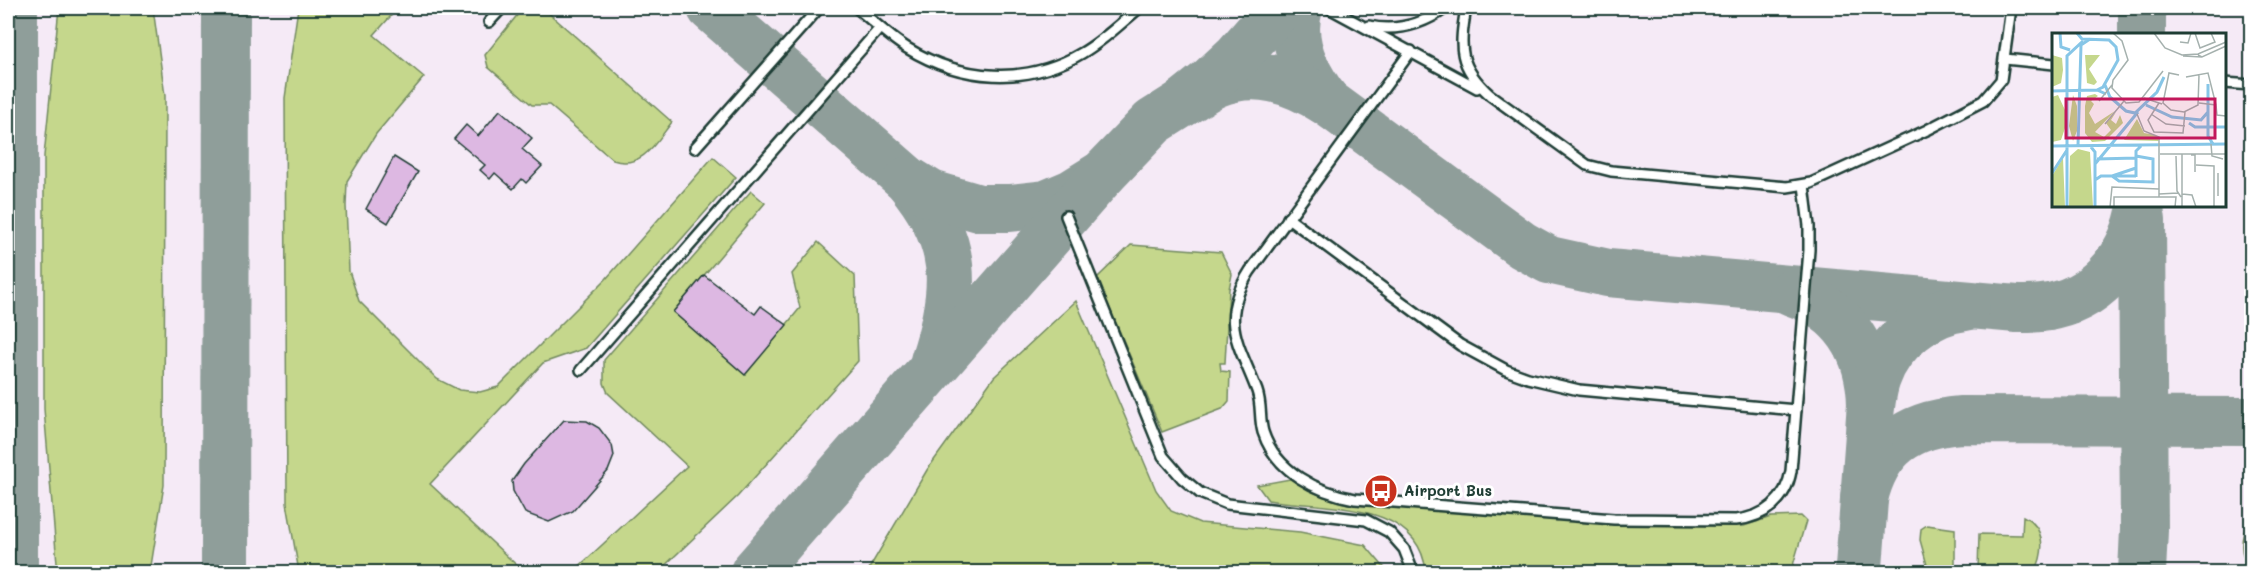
<svg xmlns="http://www.w3.org/2000/svg" width="2259" height="580" font-family="Mali,sans-serif">
  <style>
    .built { fill: #f5eaf6; fill-rule: evenodd }
    .green { fill: #c5d78c; stroke: #728a60; stroke-width: 1.5 }
    .lines { fill: none; stroke-linecap: round; stroke-linejoin: round }
    .taxiway { stroke: #8f9e9a; stroke-width: 48 }
    .building { fill: #ddb8e2; stroke: #1f3d34; stroke-width: 1.5 }
    .service-casing { stroke: #1f3d34; stroke-width: 14 }
    .service { stroke: #fff; stroke-width: 9 }
    .labels { text-anchor: middle; stroke-width: 6; stroke-linejoin: round; paint-order: stroke }
    .poi-label { font-size: 15px; font-weight: bold; fill: #1f3d34; stroke: #fff; text-anchor: start }
    .inset-river { fill: none; stroke: #87c6e7; stroke-width: 3 }
    .inset-road { fill: none; stroke: #a5b1ae; stroke-width: 1.5 }
    .view { fill: #c2185b; fill-opacity: 0.15; stroke: #c2185b; stroke-width: 3 }
    .inset-edge { fill: none; stroke: #1f3d34; stroke-width: 3 }
  </style>
  <rect width="100%" height="100%" fill="#fff"/>
  <filter id="ink" filterUnits="userSpaceOnUse"><feTurbulence type="fractalNoise" baseFrequency=".0167" numOctaves="2"/><feDisplacementMap in="SourceGraphic" scale="12" xChannelSelector="R" yChannelSelector="G"/><feConvolveMatrix kernelMatrix="1 2 1 2 8 2 1 2 1" color-interpolation-filters="sRGB"/></filter>
  <g filter="url(#ink)">
    <path class="built" d="M 8,8 L 2251,8 L 2251,572 L 8,572 ZM 2054,34 L 2224,34 L 2224,206 L 2054,206 Z"/>
    <g class="green">
      <path d="M 59,8 L 153,8 L 165,96 L 164,485 L 150,572 L 60,572 L 57,563 L 44,409 L 44,156 Z"/>
      <path d="M 298,8 L 398,8 L 374,35 L 424,77 L 376,134 L 347,181 L 346,206 L 349,271 L 359,301 L 437,379 L 459,390 L 480,392 L 498,387 L 606,279 L 713,157 L 736,177 L 586,348 L 543,363 L 430,484 L 524,572 L 299,572 L 287,503 L 285,98 Z"/>
      <path d="M 523,8 L 543,8 L 672,122 C 657,141 642,170 613,160 L 549,105 L 532,105 L 488,67 L 485,55 Z"/>
      <path d="M 751,191 L 765,203 L 673,312 L 745,375 L 800,308 L 792,274 L 818,242 L 855,276 L 858,361 L 738,496 L 658,572 L 573,572 L 687,466 L 608,393 L 604,383 L 604,360 Z"/>
      <path d="M 1131,245 L 1221,252 L 1232,274 L 1229,289 L 1225,363 L 1220,363 L 1221,371 L 1230,372 L 1229,401 L 1222,409 L 1162,432 L 1097,278 Z"/>
      <path d="M 1076,301 L 1156,490 L 1171,511 L 1200,523 L 1300,532 L 1365,545 L 1388,572 L 867,572 L 927,470 L 994,377 Z"/>
      <path d="M 1290,479 C 1309,490 1326,500 1348,504 L 1607,524 L 1744,526 L 1771,517 L 1801,516 L 1806,521 L 1791,572 L 1426,572 C 1419,499 1320,509 1268,500 L 1257,485 Z"/>
      <path d="M 2023,516 C 2046,527 2045,552 2035,572 L 1978,572 L 1979,534 L 2022,535 Z"/>
      <path d="M 2251,517 L 2251,572 C 2238,554 2240,535 2251,517 Z"/>
      <path d="M 1927,525 L 1955,529 L 1955,572 L 1929,572 L 1920,540 L 1921,529 Z"/>
    </g>
    <g class="lines">
      <g class="taxiway">
        <path d="M 711,8 L 908,180 C 959,241 958,288 934,361"/>
        <path d="M 1299,8 C 1289,41 1307,76 1327,102"/>
        <path d="M 2142,8 L 2142,34"/>
        <path d="M 1183,103 C 1193,97 1204,89 1215,84 C 1255,67 1293,80 1327,102 L 1522,245 L 1549,260 L 1608,273 L 2017,309 C 2029,309 2042,309 2054,306 C 2102,295 2134,252 2141,206"/>
        <path d="M 908,180 L 931,194 L 979,208 L 1010,208 L 1046,204 L 1072,193 L 1104,173 L 1153,122 L 1183,103 L 1208,83 L 1237,56 L 1279,8"/>
        <path d="M 1792,292 C 1845,310 1870,351 1871,405"/>
        <path d="M 1864,499 C 1876,447 1908,424 1961,420 L 2252,421"/>
        <path d="M 1859,567 C 1862,527 1865,487 1868,447 C 1870,425 1869,400 1877,378 C 1890,341 1927,311 1966,307"/>
        <path d="M 14,572 L 14,8"/>
        <path d="M 225,572 L 226,8"/>
        <path d="M 754,572 L 1104,173"/>
        <path d="M 2142,572 L 2144,530 L 2142,220"/>
      </g>
    </g>
    <g class="building">
      <path d="M 500,110 L 532,138 L 522,149 L 542,166 L 526,183 L 522,179 L 513,189 L 495,173 L 490,179 L 480,170 L 485,165 L 454,139 L 466,125 L 478,136 Z"/>
      <path d="M 394,157 L 418,172 L 388,223 L 366,209 Z"/>
      <path d="M 704,275 L 755,314 L 761,306 L 787,325 L 745,375 L 673,312 Z"/>
      <path d="M 564,420 L 587,421 L 599,428 L 612,445 L 614,456 L 608,471 L 573,511 L 549,522 L 525,513 L 513,491 L 512,481 L 524,464 Z"/>
    </g>
    <g class="lines">
      <g class="service-casing">
        <g id="service">
          <path d="M 857,8 C 873,21 889,37 907,48 C 961,81 1026,86 1082,53 C 1103,41 1121,23 1139,8"/>
          <path d="M 1329,8 L 1477,88"/>
          <path d="M 1466,8 C 1459,48 1458,66 1490,95 L 1587,165 L 1611,171 L 1787,187 L 1811,183 L 1927,130 L 1983,101 L 2001,80 L 2011,8"/>
          <path d="M 489,22 L 502,8"/>
          <path d="M 1369,26 C 1397,32 1423,24 1446,8"/>
          <path d="M 1411,51 L 1250,271 C 1218,321 1239,343 1257,391 C 1262,405 1259,418 1263,432 C 1276,472 1317,492 1355,499 L 1614,519 L 1736,520 C 1765,517 1786,500 1791,471 L 1809,250 L 1809,226 L 1804,185"/>
          <path d="M 2005,59 L 2054,64"/>
          <path d="M 2224,83 L 2252,85"/>
          <path d="M 695,148 L 819,8"/>
          <path d="M 1066,216 L 1163,456 L 1182,478 L 1200,493 L 1227,504 L 1366,520 L 1389,532 L 1404,549 L 1413,572"/>
          <path d="M 1288,218 L 1460,345 L 1506,370 L 1528,378 L 1579,390 L 1796,410"/>
          <path d="M 581,370 L 880,28"/>
        </g>
      </g>
      <use href="#service" class="service"/>
    </g>
  </g>
  <defs>
    <g id="bus-disc" transform="scale(1.725)"><circle r="9.5" fill="#c8321e" stroke="#fff"/><path d="M-5-6H5V4H4V6H2V4H-2V6H-4V4H-5ZM-3.5-4V0h7V-4ZM-3.5 1.2v1.5H-2V1.2ZM2 1.2v1.5H3.5V1.2Z" fill="#fff"/></g>
  </defs>
  <g fill-rule="evenodd">
    <use href="#bus-disc" x="1381" y="491"/>
  </g>
  <g class="labels">
    <g class="poi-label">
      <text x="1404" y="496">Airport Bus</text>
    </g>
  </g>
  <g transform="translate(2052 33)">
    <rect width="174" height="174" fill="#fff"/>
    <path d="M 0,22 L 10,25 L 11,37 L 9,50 L 0,54 ZM 33,22 L 48,22 L 37,36 L 45,49 L 42,52 L 35,50 ZM 43,61 L 46,63 L 39,68 L 42,71 L 37,80 L 43,91 L 63,78 L 43,99 L 52,104 L 59,97 L 54,90 L 64,79 L 59,87 L 64,91 L 68,82 L 71,90 L 53,108 L 40,109 L 33,100 L 33,73 L 35,63 ZM 6,62 L 13,77 L 13,95 L 9,107 L 0,109 L 0,64 ZM 21,62 L 25,73 L 25,98 L 21,108 L 17,93 ZM 85,86 L 92,100 L 104,102 L 107,108 L 72,107 ZM 26,116 L 38,119 L 41,174 L 17,174 L 18,123 ZM 11,125 L 13,174 L 0,174 L 0,143 Z" fill="#c5d78c"/>
    <path class="inset-river" d="M 8,0 L 9,14 L 18,17M 25,0 L 30,6 L 57,7 L 64,14 L 66,27 L 51,54 L 45,57M 156,51 L 156,103 L 161,111M 53,52 L 58,64 L 74,78 L 83,80 L 105,59 L 112,44M 0,58 L 45,57 L 54,61M 94,72 L 120,84 L 149,87 L 156,79M 137,90 L 143,94 L 174,94M 26,112 L 29,12 L 38,6M 0,113 L 174,111M 39,114 L 43,119 L 43,174M 84,123 L 101,126 L 101,149 L 67,148 L 60,143 L 84,135M 45,126 L 84,125M 43,131 L 86,79M 0,140 L 15,117M 84,144 L 84,118 L 89,113M 43,147 L 49,143 L 84,143M 15,174 L 15,23 L 31,8"/>
    <path class="inset-road" d="M 61,0 L 70,8 L 76,27 L 61,47 L 60,55 L 74,70 L 87,69 L 111,38M 102,0 L 113,15 L 130,22 L 146,21 L 174,9M 143,0 L 148,15 L 163,9 L 159,0M 128,9 L 136,10 L 139,0M 146,22 L 150,24 L 174,13M 131,23 L 150,24M 127,42 L 117,40 L 111,70 L 119,77 L 132,79 L 146,72 L 147,42M 134,44 L 156,40 L 164,72M 92,65 L 110,71M 47,68 L 60,52M 107,70 L 96,87 L 102,99 L 131,100 L 133,79M 147,70 L 164,72 L 165,82 L 174,83M 85,81 L 92,98 L 107,104 L 107,164M 99,81 L 114,91 L 133,93M 53,91 L 72,68M 159,111 L 160,123 L 171,126M 108,121 L 174,121M 130,121 L 130,174M 139,122 L 143,122 L 143,139M 124,123 L 125,158 L 129,164M 144,132 L 162,133 L 162,174M 107,161 L 126,160M 130,161 L 140,162 L 144,174M 166,163 L 166,140M 58,174 L 60,154 L 107,156M 62,174 L 62,164 L 124,164 L 123,174"/>
    <path class="view" d="M 14,66 L 163,66 L 163,105 L 14,105 Z"/>
    <rect width="174" height="174" class="inset-edge"/>
  </g>
  <rect width="2259" height="580" fill="none" stroke="#fff" stroke-width="30"/>
  <rect x="15" y="15" width="2229" height="550" fill="none" stroke="#1f3d34" stroke-width="2" filter="url(#ink)"/>
</svg>
